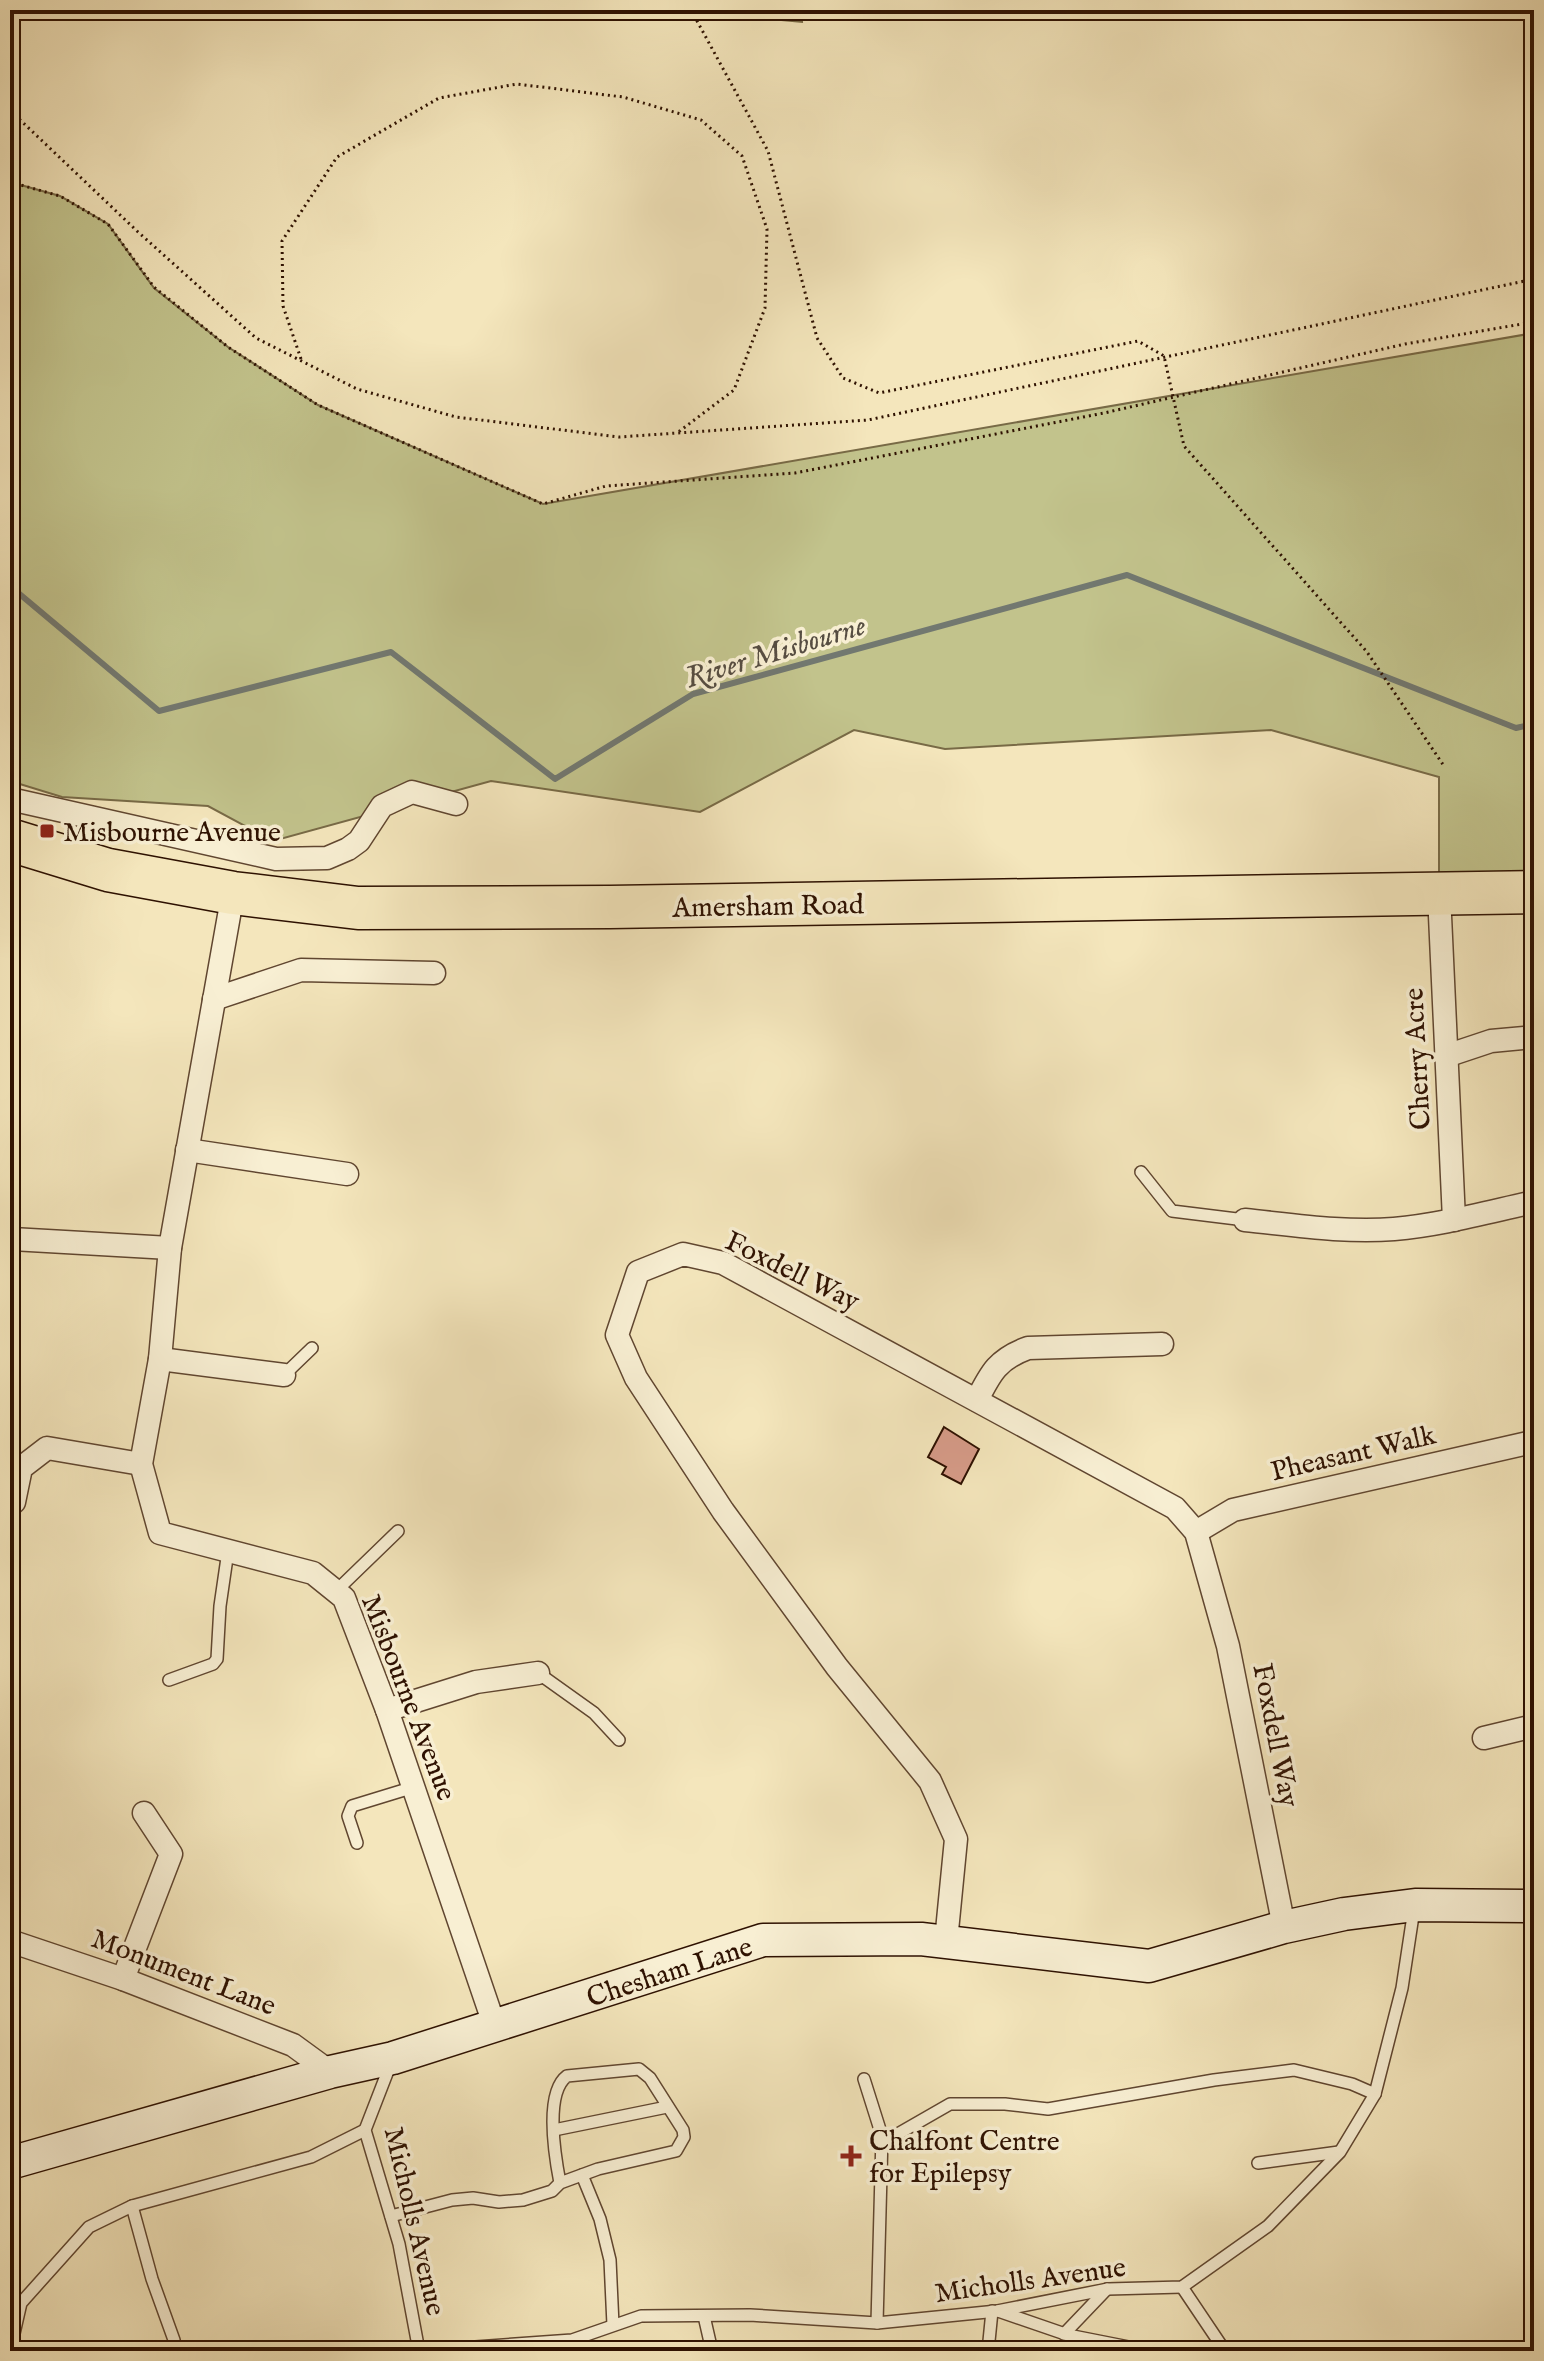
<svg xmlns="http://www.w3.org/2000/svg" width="1544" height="2361" font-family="'IM FELL English',serif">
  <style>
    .green { fill: #c2c38c; stroke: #786a46; stroke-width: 2 }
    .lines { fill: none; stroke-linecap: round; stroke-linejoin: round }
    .stream { stroke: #727870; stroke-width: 6 }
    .building { fill: #d69b88; stroke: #2e1101; stroke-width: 2 }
    .lane-casing { stroke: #604630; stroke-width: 14 }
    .street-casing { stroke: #604630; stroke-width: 25 }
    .secondary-casing { stroke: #2e1101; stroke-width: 35 }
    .highway-casing { stroke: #2e1101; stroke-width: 45 }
    .path { stroke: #2e1101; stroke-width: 3; stroke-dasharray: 2 4; stroke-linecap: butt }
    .lane { stroke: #f8efd3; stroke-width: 11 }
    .street { stroke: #f8efd3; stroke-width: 22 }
    .secondary { stroke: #f8efd3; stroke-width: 32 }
    .highway { stroke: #f4e6bc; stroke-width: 42 }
    .poi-dot { fill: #8f2418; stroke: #f8efd3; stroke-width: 3 }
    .labels { text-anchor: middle; stroke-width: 7; stroke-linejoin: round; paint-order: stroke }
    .poi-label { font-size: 28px; fill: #2e1101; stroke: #f8efd3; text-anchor: start }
    .street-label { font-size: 28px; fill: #2e1101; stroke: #f8efd3 }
    .water-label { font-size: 30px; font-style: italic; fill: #564d42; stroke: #f8efd3 }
  </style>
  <rect width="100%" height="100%" fill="#f4e6bc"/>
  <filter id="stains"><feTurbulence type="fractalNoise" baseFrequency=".0025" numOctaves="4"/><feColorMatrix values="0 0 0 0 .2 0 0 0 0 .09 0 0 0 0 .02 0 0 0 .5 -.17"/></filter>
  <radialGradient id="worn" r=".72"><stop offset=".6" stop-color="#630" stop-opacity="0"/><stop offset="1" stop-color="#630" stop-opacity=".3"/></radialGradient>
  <g class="green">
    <path d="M 676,10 L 801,10 L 802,22 Z"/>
    <path d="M 10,182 L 60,196 L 108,224 L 154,288 L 228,347 L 318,405 L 543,504 L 1534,333 L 1534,894 L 1439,894 L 1439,777 L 1271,730 L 945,749 L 854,730 L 700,812 L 491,781 L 273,841 L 208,806 L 62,797 L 10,781 Z"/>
  </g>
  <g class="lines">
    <path class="stream" d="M 10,586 L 159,711 L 391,652 L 555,779 L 693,694 L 1127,575 L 1516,728 L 1534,724"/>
  </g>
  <path class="building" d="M 944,1427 L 979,1449 L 961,1484 L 942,1474 L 946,1467 L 928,1457 Z"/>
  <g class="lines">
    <g class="lane-casing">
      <g id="lane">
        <path d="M 1141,1172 L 1172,1211 L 1245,1220"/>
        <path d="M 284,1375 L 312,1348"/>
        <path d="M 335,1592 L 398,1531"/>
        <path d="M 538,1673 L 594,1713 L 619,1740"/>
        <path d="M 169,1680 L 213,1664 L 217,1659 L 220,1606 L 228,1551"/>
        <path d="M 357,1843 L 348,1816 L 352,1806 L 414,1787"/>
        <path d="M 391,2063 L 365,2130 L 399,2244 L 419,2351"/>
        <path d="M 864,2079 L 882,2136 L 877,2323"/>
        <path d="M 554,2130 L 667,2107"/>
        <path d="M 882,2143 L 950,2104 L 1005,2104 L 1048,2109 L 1214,2080 L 1294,2070 L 1352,2084 L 1375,2094"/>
        <path d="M 1258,2163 L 1339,2152"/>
        <path d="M 582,2175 L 600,2219 L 610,2260 L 613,2325"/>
        <path d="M 132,2206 L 152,2279 L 174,2340"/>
        <path d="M 391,2216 L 452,2200 L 473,2198 L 499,2202 L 523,2200 L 552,2191 L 560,2183 L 598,2169 L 676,2151 L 684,2137 L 683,2130 L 650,2078 L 639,2069 L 567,2076 C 544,2093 555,2157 560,2183"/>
        <path d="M 1182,2287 L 1225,2351"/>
        <path d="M 998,2311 L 1068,2335 L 1149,2351"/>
        <path d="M 704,2316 L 712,2351"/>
        <path d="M 1064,2334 L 1107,2289"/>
        <path d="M 10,2351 L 21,2303 L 89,2227 L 132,2206 L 311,2157 L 365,2130"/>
        <path d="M 419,2351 L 572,2340 L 641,2316 L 750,2315 L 877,2323 L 997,2311 L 1108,2289 L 1182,2287 L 1268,2226 L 1340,2152 L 1375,2094 L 1402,1988 L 1414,1909"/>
        <path d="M 988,2351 L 992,2311"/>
      </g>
    </g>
    <g class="street-casing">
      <g id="street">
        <path d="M 10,799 L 276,859 L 327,858 L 348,849 L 359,841 L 382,806 L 412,792 L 456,804"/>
        <path d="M 233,893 L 170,1248 L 160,1359 L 141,1464 L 160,1533 L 313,1573 L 344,1598 L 387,1710 L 495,2027"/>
        <path d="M 1439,894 L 1454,1220"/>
        <path d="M 214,999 L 301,970 L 434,973"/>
        <path d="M 1446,1056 L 1491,1041 L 1534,1037"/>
        <path d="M 187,1150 L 347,1174"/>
        <path d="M 1245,1220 C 1294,1225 1345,1233 1394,1229 C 1441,1225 1488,1212 1534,1202"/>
        <path d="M 10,1235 L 12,1239 L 170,1248"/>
        <path d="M 160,1359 L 284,1375"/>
        <path d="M 977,1400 C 991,1372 998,1359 1028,1348 L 1162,1344"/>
        <path d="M 14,1502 L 21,1468 L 47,1448 L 141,1464"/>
        <path d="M 1196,1532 L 1233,1510 L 1528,1443"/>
        <path d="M 387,1710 L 476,1682 L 538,1673"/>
        <path d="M 1484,1738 L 1534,1726"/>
        <path d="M 10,1941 L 123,1979 L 293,2045 L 330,2072"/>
        <path d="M 946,1941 L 956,1839 L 930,1781 L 837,1667 L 723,1511 L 636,1378 L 617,1335 L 638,1272 L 683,1254 L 723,1263 L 1175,1508 L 1196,1532 L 1228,1646 L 1284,1927"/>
        <path d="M 123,1979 L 171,1854 L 144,1813"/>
      </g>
    </g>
    <g class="secondary-casing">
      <path id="secondary" d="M 10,2163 L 330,2072 L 393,2058 L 763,1940 L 921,1939 L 1149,1966 L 1284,1927 L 1344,1914 L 1415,1905 L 1534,1906"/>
    </g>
    <g class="highway-casing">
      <path id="highway" d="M 10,840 L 108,870 L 233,893 L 358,908 L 610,907 L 1534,892"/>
    </g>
    <g class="path">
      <path d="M 691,10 L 768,151 L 817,338 L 843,378 L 879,393 L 1138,341 L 1164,356 L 1184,446 L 1367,652 L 1444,766"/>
      <path d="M 10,104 L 16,116 L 137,231 L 256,338 L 357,389 L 456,417 L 619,437 L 868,420 L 1534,279"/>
      <path d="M 10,182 L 60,196 L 108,224 L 154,287 L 228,347 L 318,405 L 543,504 L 606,486 L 795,473 L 1104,413 L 1405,344 L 1534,322"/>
      <path d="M 301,359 L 283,306 L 282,241 L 337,157 L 439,98 L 517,84 L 623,97 L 701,120 L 742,156 L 767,229 L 765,308 L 734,390 L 677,433"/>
    </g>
    <use href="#lane" class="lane"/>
    <use href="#street" class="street"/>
    <use href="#secondary" class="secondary"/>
    <use href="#highway" class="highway"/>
  </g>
  <g class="poi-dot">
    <rect x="39" y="823" width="16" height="16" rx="4"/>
    <path d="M847 2144h8v8h8v8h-8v8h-8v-8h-8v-8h8z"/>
  </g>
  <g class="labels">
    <g class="poi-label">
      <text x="63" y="841">Misbourne Avenue</text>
      <text x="869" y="2150">Chalfont Centre<tspan x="869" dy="32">for Epilepsy</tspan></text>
    </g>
    <g class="street-label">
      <text transform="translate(768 905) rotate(-1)" y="10">Amersham Road</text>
      <text transform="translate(1416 1059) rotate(-93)" y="10">Cherry Acre</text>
      <text transform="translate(793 1270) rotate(26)" y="10">Foxdell Way</text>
      <text transform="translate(1353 1452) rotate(-13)" y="10">Pheasant Walk</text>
      <text transform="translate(410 1697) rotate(69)" y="10">Misbourne Avenue</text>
      <text transform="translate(1277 1735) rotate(79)" y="10">Foxdell Way</text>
      <text transform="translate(184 1971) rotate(21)" y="10">Monument Lane</text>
      <text transform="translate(669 1971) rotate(-18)" y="10">Chesham Lane</text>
      <text transform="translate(416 2221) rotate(77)" y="10">Micholls Avenue</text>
      <text transform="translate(1030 2279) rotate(-8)" y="10">Micholls Avenue</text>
    </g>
    <g class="water-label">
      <text transform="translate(775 651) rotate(-17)" y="10">River Misbourne</text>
    </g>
  </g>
  <rect width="1544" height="2361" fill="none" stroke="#f4e6bc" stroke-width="40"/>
  <rect x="12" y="12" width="1520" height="2337" fill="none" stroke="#2e1101" stroke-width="4"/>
  <rect x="20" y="20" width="1504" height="2321" fill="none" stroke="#2e1101" stroke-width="2"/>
  <rect width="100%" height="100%" filter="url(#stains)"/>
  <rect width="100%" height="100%" fill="url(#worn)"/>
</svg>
